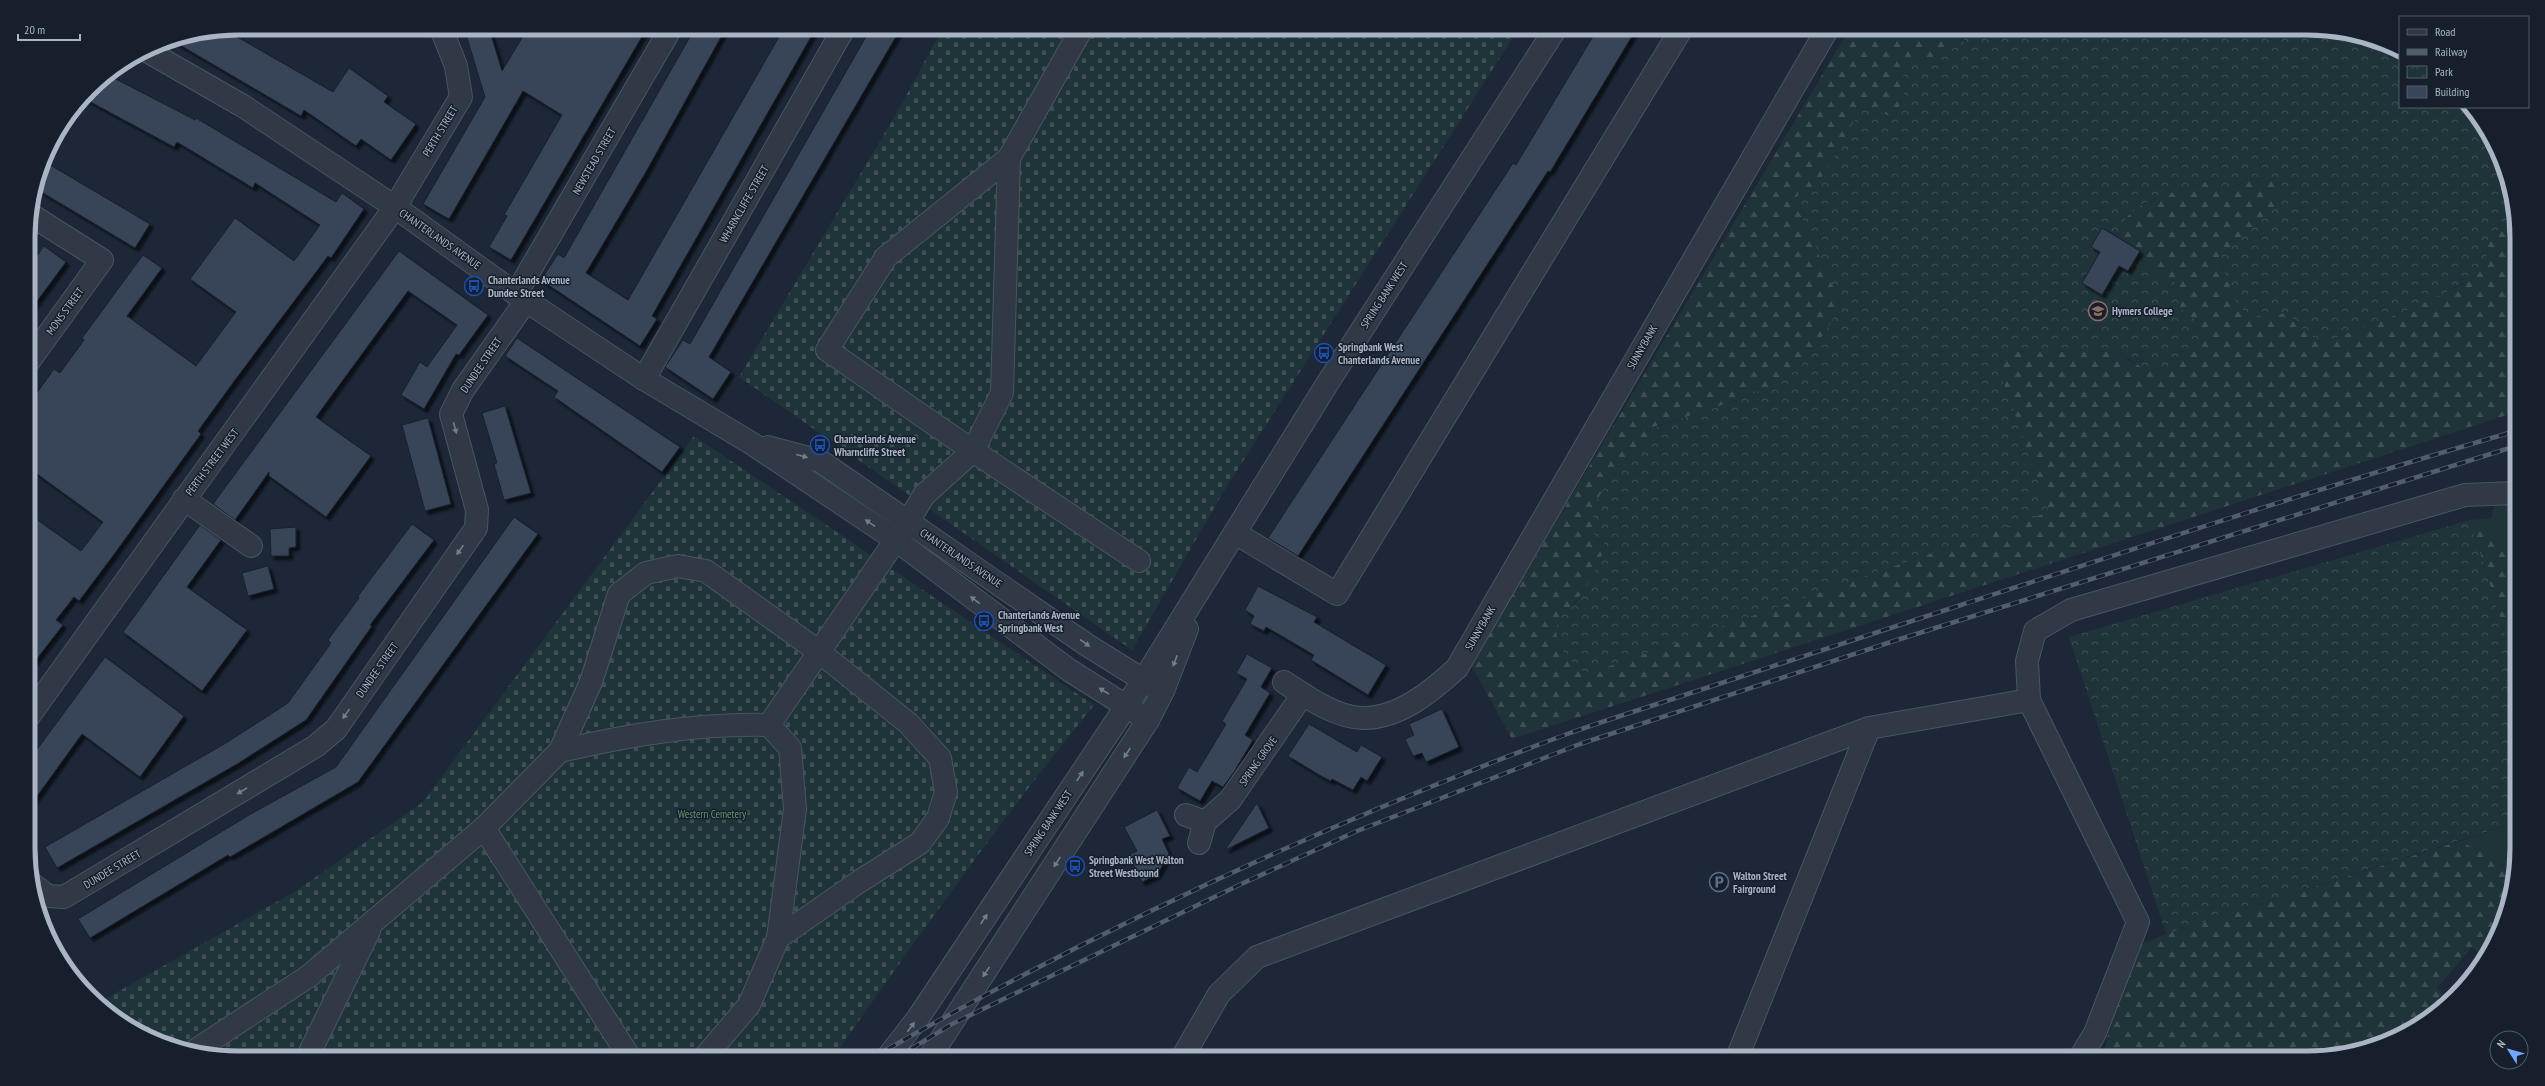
<svg xmlns="http://www.w3.org/2000/svg" width="2545" height="1086" font-family="'PT Sans Narrow',sans-serif">
  <style>
    .grass { fill: #1f3438 }
    .forest { fill: url(#forest-firs) }
    .cemetery { fill: url(#cemetery-stones) }
    .park { fill: url(#park-crowns) }
    .building { fill: #394558; stroke: #18212e; filter: url(#shadow) }
    .lines { fill: none; stroke-linecap: round; stroke-linejoin: round }
    .minor-casing { stroke: #4b5463; stroke-width: 24 }
    .minor { stroke: #313947; stroke-width: 22 }
    .rail-casing { stroke: #525d6f; stroke-width: 4.5 }
    .rail { stroke: #171f2c; stroke-width: 3; stroke-dasharray: 9; stroke-linecap: butt }
    .oneway { fill: #747d8c }
    .labels { text-anchor: middle; stroke-width: 3; stroke-linejoin: round; paint-order: stroke }
    .street-label { font-size: 11px; fill: #aab4c5; stroke: #171f2c }
    .poi-label { font-size: 11px; font-weight: bold; fill: #aab4c5; stroke: #171f2c; text-anchor: start }
    .park-label { font-size: 11px; fill: #61976f; stroke: #171f2c }
    .rim { fill: none; stroke: #aab4c5; stroke-width: 5 }
  </style>
  <defs>
    <pattern id="forest-firs" width="22" height="20" patternUnits="userSpaceOnUse"><rect width="22" height="20" fill="#1f3438"/><path d="M5 1l3.5 6h-7zM16 11l3.5 6h-7z" fill="#3d4f53"/></pattern>
    <pattern id="cemetery-stones" width="16" height="16" patternUnits="userSpaceOnUse"><rect width="16" height="16" fill="#1f3438"/><path d="M2 7V4a2 2 0 0 1 4 0v3zM10 15v-3a2 2 0 0 1 4 0v3z" fill="#3d4f53"/></pattern>
    <pattern id="park-crowns" width="20" height="18" patternUnits="userSpaceOnUse"><rect width="20" height="18" fill="#1f3438"/><path d="M2 6a3 3 0 1 1 6 0M12 15a3 3 0 1 1 6 0" fill="none" stroke="#3d4f53"/></pattern>
    <filter id="shadow"><feDropShadow dx="3.5" dy="3.5" stdDeviation="1" flood-color="#0009"/></filter>
  </defs>
  <rect width="100%" height="100%" fill="#1d2737"/>
  <g class="grass">
    <path d="M 2496,500 L 2516,505 L 2516,548 L 2470,520 L 2491,518 Z"/>
    <path d="M 2517,822 L 2517,848 L 2511,878 L 2496,857 L 2469,846 L 2463,840 Z"/>
  </g>
  <g class="forest">
    <path d="M 1850,28 L 1967,28 L 1963,44 L 1925,61 L 1911,60 L 1898,69 L 1908,82 L 1895,119 L 1864,104 L 1818,184 L 1796,204 L 1841,304 C 1830,324 1819,345 1803,363 C 1772,395 1693,414 1650,428 L 1643,454 L 1619,462 L 1609,483 L 1594,534 L 1606,545 C 1596,570 1586,595 1564,612 L 2049,512 L 1997,365 L 2007,352 L 2117,352 L 2134,364 L 2197,323 L 2179,307 L 2173,282 L 2150,271 L 2135,260 L 2140,251 L 2118,238 C 2120,232 2122,222 2126,218 C 2144,197 2181,191 2207,181 L 2227,189 L 2267,175 L 2281,187 L 2274,209 L 2218,258 L 2225,275 L 2267,318 L 2287,312 L 2299,326 L 2321,343 L 2386,319 L 2464,284 L 2484,266 L 2489,240 L 2507,218 L 2512,199 L 2515,211 L 2516,412 L 1512,739 L 1471,665 Z"/>
    <path d="M 2470,520 L 2516,548 L 2517,673 Z"/>
    <path d="M 2463,840 L 2469,846 L 2496,857 L 2511,878 L 2501,928 L 2481,954 L 2472,947 L 2437,988 L 2443,993 L 2419,1025 L 2374,1047 L 2320,1058 L 2103,1058 L 2126,950 L 2166,934 Z"/>
  </g>
  <g class="cemetery">
    <path d="M 943,28 L 1519,28 L 1224,491 L 1132,650 L 739,377 L 895,116 Z"/>
    <path d="M 694,436 L 1094,705 C 1002,818 918,937 834,1056 L 831,1058 L 238,1058 L 158,1042 L 110,1015 L 98,1003 L 294,892 L 423,802 Z"/>
  </g>
  <g class="park">
    <path d="M 1967,28 L 2307,28 L 2387,44 L 2400,51 L 2400,107 L 2470,107 L 2473,110 C 2489,137 2524,188 2507,219 C 2503,226 2494,232 2490,240 C 2485,247 2488,259 2484,266 C 2471,290 2351,332 2321,343 L 2299,326 L 2287,312 L 2267,318 L 2245,313 L 2236,301 L 2218,258 L 2274,209 L 2281,187 L 2267,175 L 2226,189 L 2207,181 C 2182,191 2144,197 2126,218 C 2122,222 2120,232 2118,238 L 2102,228 L 2091,247 L 2100,252 L 2082,283 L 2102,295 L 2119,266 L 2128,271 L 2135,260 L 2150,271 L 2174,282 L 2179,307 L 2198,322 L 2203,343 L 2179,364 L 2148,371 L 2117,352 L 2007,352 L 1997,364 L 2049,512 L 1587,674 C 1567,659 1544,637 1564,612 C 1568,607 1575,605 1578,600 C 1590,583 1598,565 1606,545 L 1594,534 L 1593,507 L 1619,462 L 1643,454 L 1650,429 C 1693,414 1772,395 1803,363 C 1819,345 1830,324 1841,304 L 1796,204 L 1798,192 L 1818,184 L 1864,104 L 1895,119 L 1908,82 L 1898,69 L 1911,60 L 1925,61 L 1963,44 Z"/>
    <path d="M 2470,520 L 2517,673 L 2517,822 L 2166,934 L 2069,637 Z"/>
  </g>
  <g class="building">
    <path d="M 464,28 L 489,28 L 502,71 L 528,28 L 647,28 L 511,260 L 489,247 L 507,216 L 504,215 L 562,115 L 523,91 L 449,219 L 423,204 L 485,97 Z"/>
    <path d="M 695,28 L 726,28 L 647,170 L 586,273 L 628,300 L 784,28 L 816,28 L 652,316 L 657,319 L 640,346 L 541,280 L 558,254 L 564,258 Z"/>
    <path d="M 871,28 L 901,28 L 709,357 L 731,372 L 713,399 L 665,367 L 683,340 L 690,344 Z"/>
    <path d="M 1598,28 L 1637,28 L 1550,172 L 1548,171 L 1298,556 L 1268,538 L 1513,163 L 1516,165 Z"/>
    <path d="M 227,31 L 333,92 L 349,68 L 388,96 L 384,102 L 416,124 L 391,160 L 361,139 L 356,146 L 304,110 L 301,116 L 173,41 Z"/>
    <path d="M 108,75 L 195,120 L 196,118 L 336,202 L 342,193 L 364,209 L 331,258 L 328,256 L 235,380 L 198,431 L 201,434 L 115,553 L 79,601 L 74,597 L 56,620 L 63,625 L 29,669 L 29,514 L 81,551 L 103,522 L 29,468 L 29,404 L 54,369 L 60,373 L 84,340 L 82,338 L 143,255 L 162,268 L 127,316 L 196,366 L 236,312 L 190,279 L 235,218 L 294,261 L 320,225 L 255,183 L 253,188 L 177,142 L 174,147 L 85,99 L 99,80 Z"/>
    <path d="M 45,162 L 150,224 L 135,248 L 38,190 Z"/>
    <path d="M 2102,228 L 2140,251 L 2128,271 L 2119,266 L 2102,295 L 2082,283 L 2100,252 L 2091,247 Z"/>
    <path d="M 44,246 L 66,262 L 29,312 L 29,267 Z"/>
    <path d="M 399,251 L 488,315 L 459,355 L 456,354 L 424,409 L 401,395 L 420,362 L 427,367 L 457,325 L 408,291 L 316,417 L 371,456 L 326,517 L 269,476 L 269,472 L 235,520 L 213,504 Z"/>
    <path d="M 517,338 L 680,447 L 662,472 L 554,397 L 558,391 L 505,356 Z"/>
    <path d="M 505,406 L 531,493 L 504,500 L 494,464 L 497,463 L 482,413 Z"/>
    <path d="M 428,418 L 451,504 L 425,511 L 402,425 Z"/>
    <path d="M 514,517 L 538,534 L 358,782 L 230,857 L 228,855 L 90,938 L 78,919 L 249,815 L 336,767 Z"/>
    <path d="M 412,524 L 434,540 L 370,625 L 372,626 L 306,720 L 237,764 L 57,868 L 45,847 L 226,743 L 288,703 L 331,643 L 328,640 L 359,598 L 358,596 Z"/>
    <path d="M 200,525 L 221,540 L 187,587 L 247,630 L 202,691 L 123,632 Z"/>
    <path d="M 296,527 L 296,547 L 289,548 L 289,556 L 271,556 L 270,529 Z"/>
    <path d="M 268,566 L 274,589 L 248,596 L 242,573 Z"/>
    <path d="M 1258,586 L 1317,617 L 1314,622 L 1386,665 L 1368,695 L 1311,660 L 1314,655 L 1266,627 L 1264,631 L 1250,624 L 1254,616 L 1245,610 Z"/>
    <path d="M 1247,654 L 1272,668 L 1261,687 L 1270,693 L 1245,735 L 1253,740 L 1234,772 L 1223,787 L 1212,781 L 1200,801 L 1177,788 L 1189,767 L 1197,772 L 1226,724 L 1222,721 L 1247,679 L 1236,673 Z"/>
    <path d="M 105,657 L 184,716 L 140,777 L 82,734 L 30,806 L 30,759 Z"/>
    <path d="M 1442,709 L 1459,747 L 1426,762 L 1422,753 L 1413,756 L 1405,739 L 1414,735 L 1409,724 Z"/>
    <path d="M 1309,724 L 1357,752 L 1361,745 L 1382,757 L 1367,781 L 1361,777 L 1353,790 L 1332,779 L 1331,781 L 1321,776 L 1288,756 Z"/>
    <path d="M 1257,803 L 1269,828 L 1225,850 Z"/>
    <path d="M 1157,810 L 1170,836 L 1162,839 L 1169,854 L 1157,875 L 1142,882 L 1129,855 L 1137,851 L 1124,827 Z"/>
  </g>
  <g class="lines">
    <g class="minor-casing">
      <g id="minor">
        <path d="M 1082,28 L 1009,158 L 1002,393 L 973,451 L 1139,561"/>
        <path d="M 147,51 L 243,106 L 395,207 L 516,294 L 644,379 L 751,443 L 896,540 L 1069,670 L 1148,720"/>
        <path d="M 516,294 L 671,28"/>
        <path d="M 29,361 L 102,260 L 31,215"/>
        <path d="M 644,379 L 844,28"/>
        <path d="M 768,447 L 820,461 L 1087,645 L 1156,688"/>
        <path d="M 184,499 L 251,546"/>
        <path d="M 1235,533 L 1337,594 L 1682,28"/>
        <path d="M 1284,682 C 1307,697 1336,718 1364,718 C 1400,718 1433,690 1457,668 L 1828,28"/>
        <path d="M 29,716 L 395,207 L 461,97 L 456,66 L 441,28"/>
        <path d="M 769,725 L 908,522 L 924,495 L 973,451 L 827,350 L 886,257 L 1009,158"/>
        <path d="M 560,751 C 629,735 698,723 769,725 L 790,748 L 795,809 L 778,938"/>
        <path d="M 1186,815 L 1205,822 L 1199,843"/>
        <path d="M 1205,822 L 1230,800 L 1303,694"/>
        <path d="M 484,828 L 630,1058"/>
        <path d="M 32,884 L 48,896 L 64,897 L 316,746 L 336,729 L 476,528 L 477,510 L 451,414 L 463,390 L 526,301"/>
        <path d="M 196,1050 L 309,976 L 484,828 L 560,751 L 591,682 L 619,594 L 646,573 L 678,566 L 706,571 L 818,651 L 908,723 L 940,758 L 946,792 L 938,818 L 920,843 L 860,881 L 778,938 L 749,1005 L 704,1058"/>
        <path d="M 307,1058 L 369,931"/>
        <path d="M 887,1058 L 918,1018 L 1143,681 L 1327,384 L 1556,28"/>
        <path d="M 929,1058 L 1148,720 L 1163,691 L 1187,629"/>
        <path d="M 1182,1058 L 1219,994 L 1257,957 L 1869,728 L 2029,700"/>
        <path d="M 1737,1058 L 1869,728"/>
        <path d="M 2080,1058 L 2095,1033 L 2138,922 L 2029,700 L 2027,661 L 2035,631 L 2071,610 L 2465,495 L 2516,493"/>
      </g>
    </g>
    <use href="#minor" class="minor"/>
    <g class="rail-casing">
      <g id="rail">
        <path d="M 872,1058 C 1095,930 1329,822 1570,733 C 1612,718 1655,705 1697,691 C 1784,662 1871,634 1958,606 C 2143,546 2328,485 2516,431"/>
        <path d="M 896,1058 L 952,1024 L 1237,886 L 1357,831 L 1580,744 L 1897,640 L 2516,446"/>
      </g>
    </g>
    <use href="#rail" class="rail"/>
  </g>
  <defs><path id="oneway-solid" d="M-6-.8H1V-3.2L6.5 0L1 3.2V.8H-6Z"/></defs>
  <g class="oneway">
    <use href="#oneway-solid" transform="translate(455 428) rotate(75)"/>
    <use href="#oneway-solid" transform="translate(802 456) rotate(15)"/>
    <use href="#oneway-solid" transform="translate(870 523) rotate(-146)"/>
    <use href="#oneway-solid" transform="translate(460 550) rotate(125)"/>
    <use href="#oneway-solid" transform="translate(975 600) rotate(-143)"/>
    <use href="#oneway-solid" transform="translate(1085 643) rotate(34)"/>
    <use href="#oneway-solid" transform="translate(1175 661) rotate(111)"/>
    <use href="#oneway-solid" transform="translate(1104 691) rotate(-148)"/>
    <use href="#oneway-solid" transform="translate(346 714) rotate(125)"/>
    <use href="#oneway-solid" transform="translate(1127 753) rotate(123)"/>
    <use href="#oneway-solid" transform="translate(1080 776) rotate(-56)"/>
    <use href="#oneway-solid" transform="translate(242 791) rotate(149)"/>
    <use href="#oneway-solid" transform="translate(1057 862) rotate(123)"/>
    <use href="#oneway-solid" transform="translate(984 919) rotate(-56)"/>
    <use href="#oneway-solid" transform="translate(986 972) rotate(123)"/>
    <use href="#oneway-solid" transform="translate(911 1027) rotate(-53)"/>
  </g>
  <defs>
    <g id="bus-ring" transform="scale(1)"><circle r="9.5" fill="#171f2c" stroke="#1a4fb4" stroke-width="1.5"/><path d="M-5-6H5V4H4V6H2V4H-2V6H-4V4H-5ZM-3.5-4V0h7V-4ZM-3.5 1.2v1.5H-2V1.2ZM2 1.2v1.5H3.5V1.2Z" fill="#1a4fb4"/></g>
    <g id="school-ring" transform="scale(1)"><circle r="9.5" fill="#171f2c" stroke="#8d6e63" stroke-width="1.5"/><path d="M0-5L7-2L0 1L-7-2ZM-4 1L0 2.5L4 1V4Q0 6-4 4Z" fill="#8d6e63"/></g>
    <g id="parking-ring" transform="scale(1)"><circle r="9.5" fill="#171f2c" stroke="#5c6f8a" stroke-width="1.5"/><path d="M-3.5-5.5H1a3.5 3.5 0 0 1 0 7H-1V5.5H-3.5ZM-1-3.4V-.6H.8a1.4 1.4 0 0 0 0-2.8Z" fill="#5c6f8a"/></g>
  </defs>
  <g fill-rule="evenodd">
    <use href="#bus-ring" x="474" y="286"/>
    <use href="#school-ring" x="2098" y="311"/>
    <use href="#bus-ring" x="1324" y="353"/>
    <use href="#bus-ring" x="820" y="445"/>
    <use href="#bus-ring" x="984" y="621"/>
    <use href="#bus-ring" x="1075" y="866"/>
    <use href="#parking-ring" x="1719" y="882"/>
  </g>
  <g class="labels">
    <g class="street-label">
      <text transform="translate(440 131) rotate(-59)" y="4">PERTH STREET</text>
      <text transform="translate(594 161) rotate(-60)" y="4">NEWSTEAD STREET</text>
      <text transform="translate(744 204) rotate(-60)" y="4">WHARNCLIFFE STREET</text>
      <text transform="translate(440 239) rotate(35)" y="4">CHANTERLANDS AVENUE</text>
      <text transform="translate(1384 295) rotate(-57)" y="4">SPRING BANK WEST</text>
      <text transform="translate(65 311) rotate(-54)" y="4">MONS STREET</text>
      <text transform="translate(1642 347) rotate(-60)" y="4">SUNNYBANK</text>
      <text transform="translate(481 365) rotate(-56)" y="4">DUNDEE STREET</text>
      <text transform="translate(212 462) rotate(-53)" y="4">PERTH STREET WEST</text>
      <text transform="translate(961 558) rotate(34)" y="4">CHANTERLANDS AVENUE</text>
      <text transform="translate(1480 628) rotate(-60)" y="4">SUNNYBANK</text>
      <text transform="translate(377 670) rotate(-55)" y="4">DUNDEE STREET</text>
      <text transform="translate(1258 761) rotate(-55)" y="4">SPRING GROVE</text>
      <text transform="translate(1048 823) rotate(-56)" y="4">SPRING BANK WEST</text>
      <text transform="translate(112 869) rotate(-31)" y="4">DUNDEE STREET</text>
    </g>
    <g class="poi-label">
      <text x="488" y="284">Chanterlands Avenue<tspan x="488" dy="13">Dundee Street</tspan></text>
      <text x="2112" y="315">Hymers College</text>
      <text x="1338" y="351">Springbank West<tspan x="1338" dy="13">Chanterlands Avenue</tspan></text>
      <text x="834" y="443">Chanterlands Avenue<tspan x="834" dy="13">Wharncliffe Street</tspan></text>
      <text x="998" y="619">Chanterlands Avenue<tspan x="998" dy="13">Springbank West</tspan></text>
      <text x="1089" y="864">Springbank West Walton<tspan x="1089" dy="13">Street Westbound</tspan></text>
      <text x="1733" y="880">Walton Street<tspan x="1733" dy="13">Fairground</tspan></text>
    </g>
    <g class="park-label">
      <text x="712" y="818">Western Cemetery</text>
    </g>
  </g>
  <path d="M0 0H2545V1086H0ZM238 35H2307A203 203 0 0 1 2510 238V848A203 203 0 0 1 2307 1051H238A203 203 0 0 1 35 848V238A203 203 0 0 1 238 35Z" fill="#171f2c" fill-rule="evenodd"/>
  <path class="rim" d="M238 35H2307A203 203 0 0 1 2510 238V848A203 203 0 0 1 2307 1051H238A203 203 0 0 1 35 848V238A203 203 0 0 1 238 35Z"/>
  <rect x="2399" y="16" width="130" height="92" fill="#171f2c" stroke="#525b69"/>
  <rect x="2407" y="29" width="20" height="6" fill="#313947" stroke="#525b69"/>
  <text x="2435" y="36" font-size="12" fill="#aab4c5">Road</text>
  <rect x="2407" y="49" width="20" height="6" fill="#525d6f" stroke="#525b69"/>
  <text x="2435" y="56" font-size="12" fill="#aab4c5">Railway</text>
  <rect x="2407" y="66" width="20" height="12" fill="url(#park-crowns)" stroke="#525b69"/>
  <text x="2435" y="76" font-size="12" fill="#aab4c5">Park</text>
  <rect x="2407" y="86" width="20" height="12" fill="#394558" stroke="#525b69"/>
  <text x="2435" y="96" font-size="12" fill="#aab4c5">Building</text>
  <g transform="translate(2509 1050) rotate(307)"><circle r="19" fill="#171f2c" stroke="#525b69"/>
  <path d="M0-3L7 15L0 10L-7 15Z" fill="#75a6ff"/>
  <text y="-6" font-size="11" font-weight="bold" text-anchor="middle" fill="#aab4c5">N</text>
  </g>
  <path d="M18 34v6h62v-6" fill="none" stroke="#aab4c5" stroke-width="2"/>
  <text x="24" y="34" font-size="12" fill="#aab4c5" stroke="#171f2c" stroke-width="3" paint-order="stroke">20 m</text>
</svg>
